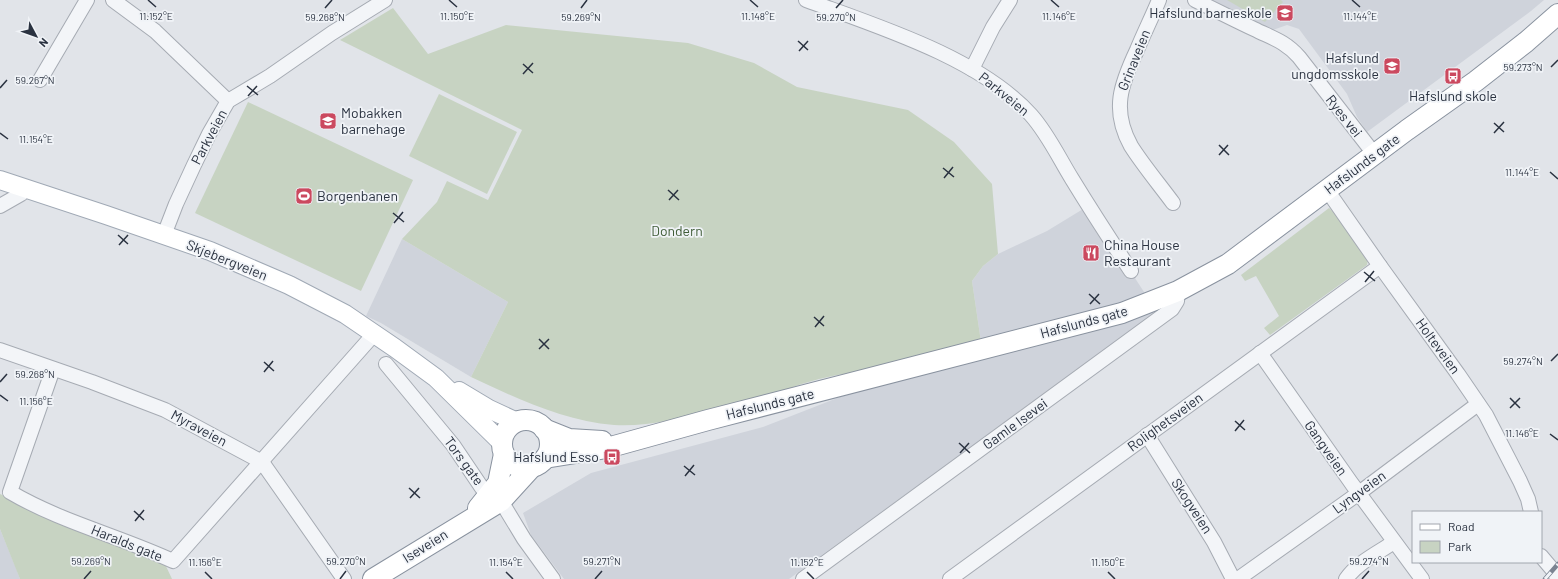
<svg xmlns="http://www.w3.org/2000/svg" width="1558" height="579" font-family="Barlow,sans-serif">
  <style>
    .built { fill: #cfd3db }
    .green { fill: #c7d3c2 }
    .lines { fill: none; stroke-linecap: round; stroke-linejoin: round }
    .minor-casing { stroke: #a6abb3; stroke-width: 16 }
    .major-casing { stroke: #a0a9b5; stroke-width: 20 }
    .highway-casing { stroke: #89929f; stroke-width: 22 }
    .minor { stroke: #f3f5f8; stroke-width: 14 }
    .major { stroke: #fff; stroke-width: 18 }
    .highway { stroke: #fff; stroke-width: 20 }
    .rail-casing { stroke: #7b8492; stroke-width: 4.5 }
    .rail { stroke: #f0f3f7; stroke-width: 3; stroke-dasharray: 9; stroke-linecap: butt }
    .ticks { fill: none; stroke: #2a3240; stroke-width: 1.5 }
    .labels { text-anchor: middle; stroke-width: 3.5; stroke-linejoin: round; paint-order: stroke }
    .poi-label { font-size: 14px; fill: #2a3240; stroke: #f0f3f7; text-anchor: end }
    .street-label { font-size: 14px; fill: #2a3240; stroke: #f0f3f7 }
    .park-label { font-size: 14px; fill: #3f5c37; stroke: #f0f3f7 }
    .ticks-label { font-size: 10px; text-anchor: middle; fill: #2a3240; stroke: #f0f3f7; stroke-width: 3.5; stroke-linejoin: round; paint-order: stroke }
  </style>
  <rect width="100%" height="100%" fill="#e1e4e9"/>
  <g class="built">
    <path d="M 1213,0 L 1544,0 L 1531,11 L 1367,132 L 1357,117 L 1347,94 L 1299,29 L 1287,25 L 1270,31 L 1212,1 Z"/>
    <path d="M 1088,206 L 1146,295 L 1155,315 L 1074,372 L 789,579 L 564,579 L 531,535 L 523,513 L 591,473 L 763,427 L 981,342 L 972,281 L 983,266 L 998,254 L 1047,231 Z"/>
    <path d="M 402,239 L 508,302 L 471,377 L 381,323 L 366,316 Z"/>
    <path d="M 0,529 L 16,568 L 20,579 L 0,579 Z"/>
  </g>
  <g class="green">
    <path d="M 1227,0 L 1281,0 L 1283,2 L 1265,22 Z"/>
    <path d="M 393,8 L 428,54 L 506,25 L 688,43 L 754,63 L 797,87 L 908,110 L 954,142 L 992,184 L 998,254 L 983,266 L 972,281 L 981,342 L 864,372 C 840,373 816,379 793,387 C 787,389 781,394 774,396 C 754,402 733,406 712,411 C 681,418 647,427 614,425 C 563,421 516,398 471,377 L 508,302 L 402,239 L 437,202 L 447,181 L 488,200 L 522,130 L 340,40 Z"/>
    <path d="M 439,94 L 517,132 L 487,194 L 409,156 Z"/>
    <path d="M 248,102 L 413,180 L 361,291 L 195,213 Z"/>
    <path d="M 1329,208 L 1339,217 L 1368,259 L 1367,265 L 1270,335 L 1264,328 L 1279,316 L 1256,276 L 1245,281 L 1241,275 Z"/>
    <path d="M 0,494 L 165,564 L 172,579 L 20,579 L 0,529 Z"/>
  </g>
  <g class="lines">
    <g class="minor-casing">
      <g id="minor">
        <path d="M 113,0 L 155,31 L 228,101"/>
        <path d="M 806,0 C 877,26 980,58 1031,115 C 1048,134 1059,158 1072,179 C 1091,210 1111,241 1131,271"/>
        <path d="M 1159,0 C 1152,17 1144,33 1137,50 C 1121,84 1111,110 1131,146 C 1143,165 1159,184 1173,203"/>
        <path d="M 1195,0 C 1215,10 1235,20 1254,29 C 1272,38 1285,41 1299,57 L 1375,155"/>
        <path d="M 972,69 L 993,27 L 1010,0"/>
        <path d="M 40,80 L 87,0"/>
        <path d="M 1327,190 L 1380,266 L 1458,374 L 1486,415 L 1520,481 L 1528,499 L 1531,512"/>
        <path d="M 0,206 L 21,194 L 26,188"/>
        <path d="M 164,235 L 176,204 L 194,165 L 209,134 L 228,101 L 270,76 L 332,33 L 385,0"/>
        <path d="M 0,350 L 92,382 L 165,410 L 262,462 L 344,579"/>
        <path d="M 1260,353 L 1352,484 L 1422,579"/>
        <path d="M 386,364 L 453,445 L 482,488 L 501,501 L 524,539 L 553,579"/>
        <path d="M 53,369 L 10,492 C 61,522 119,536 173,561 L 375,333"/>
        <path d="M 1147,435 L 1214,542 L 1233,579"/>
        <path d="M 1541,556 L 1552,569 L 1558,579"/>
        <path d="M 803,579 L 1172,309 L 1177,301 L 1178,291"/>
        <path d="M 950,579 L 1380,266"/>
        <path d="M 1238,579 L 1359,493 L 1478,404"/>
        <path d="M 1346,579 C 1358,562 1378,553 1394,542"/>
      </g>
    </g>
    <g class="major-casing">
      <g id="major">
        <path d="M 0,180 L 106,215 L 210,251 L 289,285 L 345,314 L 395,348 L 436,378 L 502,443"/>
        <path d="M 459,391 L 489,409 L 517,422"/>
      </g>
    </g>
    <g class="highway-casing">
      <g id="highway">
        <circle cx="526" cy="444" r="24"/>
        <path d="M 544,429 L 569,439 L 602,441"/>
        <path d="M 545,458 L 607,448 L 708,420 L 1122,313 L 1178,291 L 1228,264 L 1407,130 L 1476,81 L 1526,42 L 1558,14"/>
        <path d="M 478,508 L 498,483 L 504,454"/>
        <path d="M 373,579 L 501,501 L 532,467"/>
      </g>
    </g>
    <use href="#minor" class="minor"/>
    <use href="#major" class="major"/>
    <use href="#highway" class="highway"/>
    <g class="rail-casing">
      <path id="rail" d="M 1545,579 L 1558,564"/>
    </g>
    <use href="#rail" class="rail"/>
  </g>
  <path class="ticks" d="M 148,0 L 156,7M 449,0 L 457,7M 750,0 L 758,7M 1051,0 L 1059,7M 1352,0 L 1360,7M 325,8 L 332,0M 581,8 L 587,0M 836,8 L 843,0M 798,41 L 808,50M 799,51 L 808,41M 523,64 L 533,73M 1551,67 L 1558,60M 523,74 L 533,63M 247,86 L 258,95M 0,88 L 7,80M 248,96 L 257,86M 1494,123 L 1504,132M 0,133 L 8,139M 1494,133 L 1504,122M 1219,145 L 1229,155M 1219,155 L 1228,145M 943,168 L 954,177M 1550,172 L 1558,179M 944,178 L 953,167M 668,190 L 679,200M 669,200 L 678,190M 393,213 L 404,222M 394,223 L 403,212M 118,235 L 128,244M 119,245 L 128,235M 1364,272 L 1375,281M 1365,282 L 1374,271M 1089,294 L 1100,304M 1090,304 L 1099,294M 814,317 L 824,326M 815,327 L 824,316M 539,339 L 549,349M 539,349 L 549,339M 1551,361 L 1558,354M 264,362 L 274,371M 264,372 L 273,361M 0,382 L 7,374M 0,395 L 8,401M 1510,398 L 1520,408M 1510,408 L 1520,398M 1235,421 L 1245,430M 1235,431 L 1244,420M 1550,434 L 1558,440M 959,443 L 970,453M 960,453 L 969,443M 684,466 L 695,475M 685,476 L 694,465M 409,488 L 420,498M 410,498 L 419,488M 134,511 L 144,520M 135,521 L 144,510M 205,572 L 212,579M 506,572 L 513,579M 807,572 L 814,579M 1108,572 L 1115,579M 84,579 L 91,571M 340,579 L 346,571M 595,579 L 602,571M 1362,579 L 1369,571"/>
  <defs>
    <g id="school-square" transform="scale(0.9)"><rect x="-9" y="-9" width="18" height="18" rx="4" fill="#cb495f" stroke="#f0f3f7"/><path d="M0-5L7-2L0 1L-7-2ZM-4 1L0 2.5L4 1V4Q0 6-4 4Z" fill="#fff"/></g>
    <g id="bus-square" transform="scale(0.9)"><rect x="-9" y="-9" width="18" height="18" rx="4" fill="#cb495f" stroke="#f0f3f7"/><path d="M-5-6H5V4H4V6H2V4H-2V6H-4V4H-5ZM-3.5-4V0h7V-4ZM-3.5 1.2v1.5H-2V1.2ZM2 1.2v1.5H3.5V1.2Z" fill="#fff"/></g>
    <g id="stadium-square" transform="scale(0.9)"><rect x="-9" y="-9" width="18" height="18" rx="4" fill="#cb495f" stroke="#f0f3f7"/><path d="M0-5a6.5 5 0 1 0 0 10a6.5 5 0 1 0 0-10ZM-3.5-1.8h7v3.6h-7Z" fill="#fff"/></g>
    <g id="restaurant-square" transform="scale(0.9)"><rect x="-9" y="-9" width="18" height="18" rx="4" fill="#cb495f" stroke="#f0f3f7"/><path d="M-5-6h1v4h1v-4h1v4h1v-4h1v5L-1.5 .5V6h-2V.5L-5-1ZM5-6V6H3V1.5H1.5Q1.5-4 5-6Z" fill="#fff"/></g>
  </defs>
  <g fill-rule="evenodd">
    <use href="#school-square" x="1285" y="13"/>
    <use href="#school-square" x="1392" y="66"/>
    <use href="#bus-square" x="1453" y="76"/>
    <use href="#school-square" x="328" y="121"/>
    <use href="#stadium-square" x="304" y="196"/>
    <use href="#restaurant-square" x="1091" y="253"/>
    <use href="#bus-square" x="612" y="457"/>
  </g>
  <g class="labels">
    <g class="poi-label">
      <text x="1272" y="18">Hafslund barneskole</text>
      <text x="1379" y="63">Hafslund<tspan x="1379" dy="16">ungdomsskole</tspan></text>
      <text x="1453" y="101" text-anchor="middle">Hafslund skole</text>
      <text x="341" y="118" text-anchor="start">Mobakken<tspan x="341" dy="16">barnehage</tspan></text>
      <text x="317" y="201" text-anchor="start">Borgenbanen</text>
      <text x="1104" y="250" text-anchor="start">China House<tspan x="1104" dy="16">Restaurant</tspan></text>
      <text x="599" y="462">Hafslund Esso</text>
    </g>
    <g class="street-label">
      <text transform="translate(1134 60) rotate(-68)" y="5">Grinaveien</text>
      <text transform="translate(1004 94) rotate(39)" y="5">Parkveien</text>
      <text transform="translate(1344 116) rotate(52)" y="5">Ryes vei</text>
      <text transform="translate(209 137) rotate(-62)" y="5">Parkveien</text>
      <text transform="translate(1362 164) rotate(-37)" y="5">Hafslunds gate</text>
      <text transform="translate(227 260) rotate(22)" y="5">Skjebergveien</text>
      <text transform="translate(1084 322) rotate(-15)" y="5">Hafslunds gate</text>
      <text transform="translate(1438 346) rotate(54)" y="5">Holteveien</text>
      <text transform="translate(770 404) rotate(-14)" y="5">Hafslunds gate</text>
      <text transform="translate(1165 422) rotate(-36)" y="5">Rolighetsveien</text>
      <text transform="translate(1015 424) rotate(-36)" y="5">Gamle Isevei</text>
      <text transform="translate(199 428) rotate(28)" y="5">Myraveien</text>
      <text transform="translate(1326 448) rotate(55)" y="5">Gangveien</text>
      <text transform="translate(464 461) rotate(54)" y="5">Tors gate</text>
      <text transform="translate(1359 492) rotate(-36)" y="5">Lyngveien</text>
      <text transform="translate(1192 506) rotate(57)" y="5">Skogveien</text>
      <text transform="translate(127 543) rotate(22)" y="5">Haralds gate</text>
      <text transform="translate(425 546) rotate(-32)" y="5">Iseveien</text>
    </g>
    <g class="park-label">
      <text x="677" y="236">Dondern</text>
    </g>
  </g>
  <g class="ticks-label">
    <text x="156" y="20">11.152°E</text>
    <text x="457" y="20">11.150°E</text>
    <text x="758" y="20">11.148°E</text>
    <text x="1059" y="20">11.146°E</text>
    <text x="1360" y="20">11.144°E</text>
    <text x="325" y="21">59.268°N</text>
    <text x="581" y="21">59.269°N</text>
    <text x="836" y="21">59.270°N</text>
    <text x="1523" y="71">59.273°N</text>
    <text x="35" y="84">59.267°N</text>
    <text x="36" y="143">11.154°E</text>
    <text x="1522" y="176">11.144°E</text>
    <text x="1523" y="365">59.274°N</text>
    <text x="35" y="378">59.268°N</text>
    <text x="36" y="405">11.156°E</text>
    <text x="1522" y="437">11.146°E</text>
    <text x="91" y="565">59.269°N</text>
    <text x="346" y="565">59.270°N</text>
    <text x="602" y="565">59.271°N</text>
    <text x="1369" y="565">59.274°N</text>
    <text x="205" y="566">11.156°E</text>
    <text x="506" y="566">11.154°E</text>
    <text x="807" y="566">11.152°E</text>
    <text x="1108" y="566">11.150°E</text>
  </g>
  <rect x="1412" y="511" width="130" height="52" fill="#f0f3f7" stroke="#a1a6ae"/>
  <rect x="1420" y="524" width="20" height="6" fill="#ffffff" stroke="#a1a6ae"/>
  <text x="1448" y="531" font-size="12" fill="#2a3240">Road</text>
  <rect x="1420" y="541" width="20" height="12" fill="#c7d3c2" stroke="#a1a6ae"/>
  <text x="1448" y="551" font-size="12" fill="#2a3240">Park</text>
  <g transform="translate(36 36) rotate(131)" stroke="#f0f3f7" stroke-width="3" paint-order="stroke">
  <path d="M0-3L7 15L0 10L-7 15Z" fill="#2a3240"/>
  <text y="-6" font-size="11" font-weight="bold" text-anchor="middle" fill="#2a3240">N</text>
  </g>
</svg>
